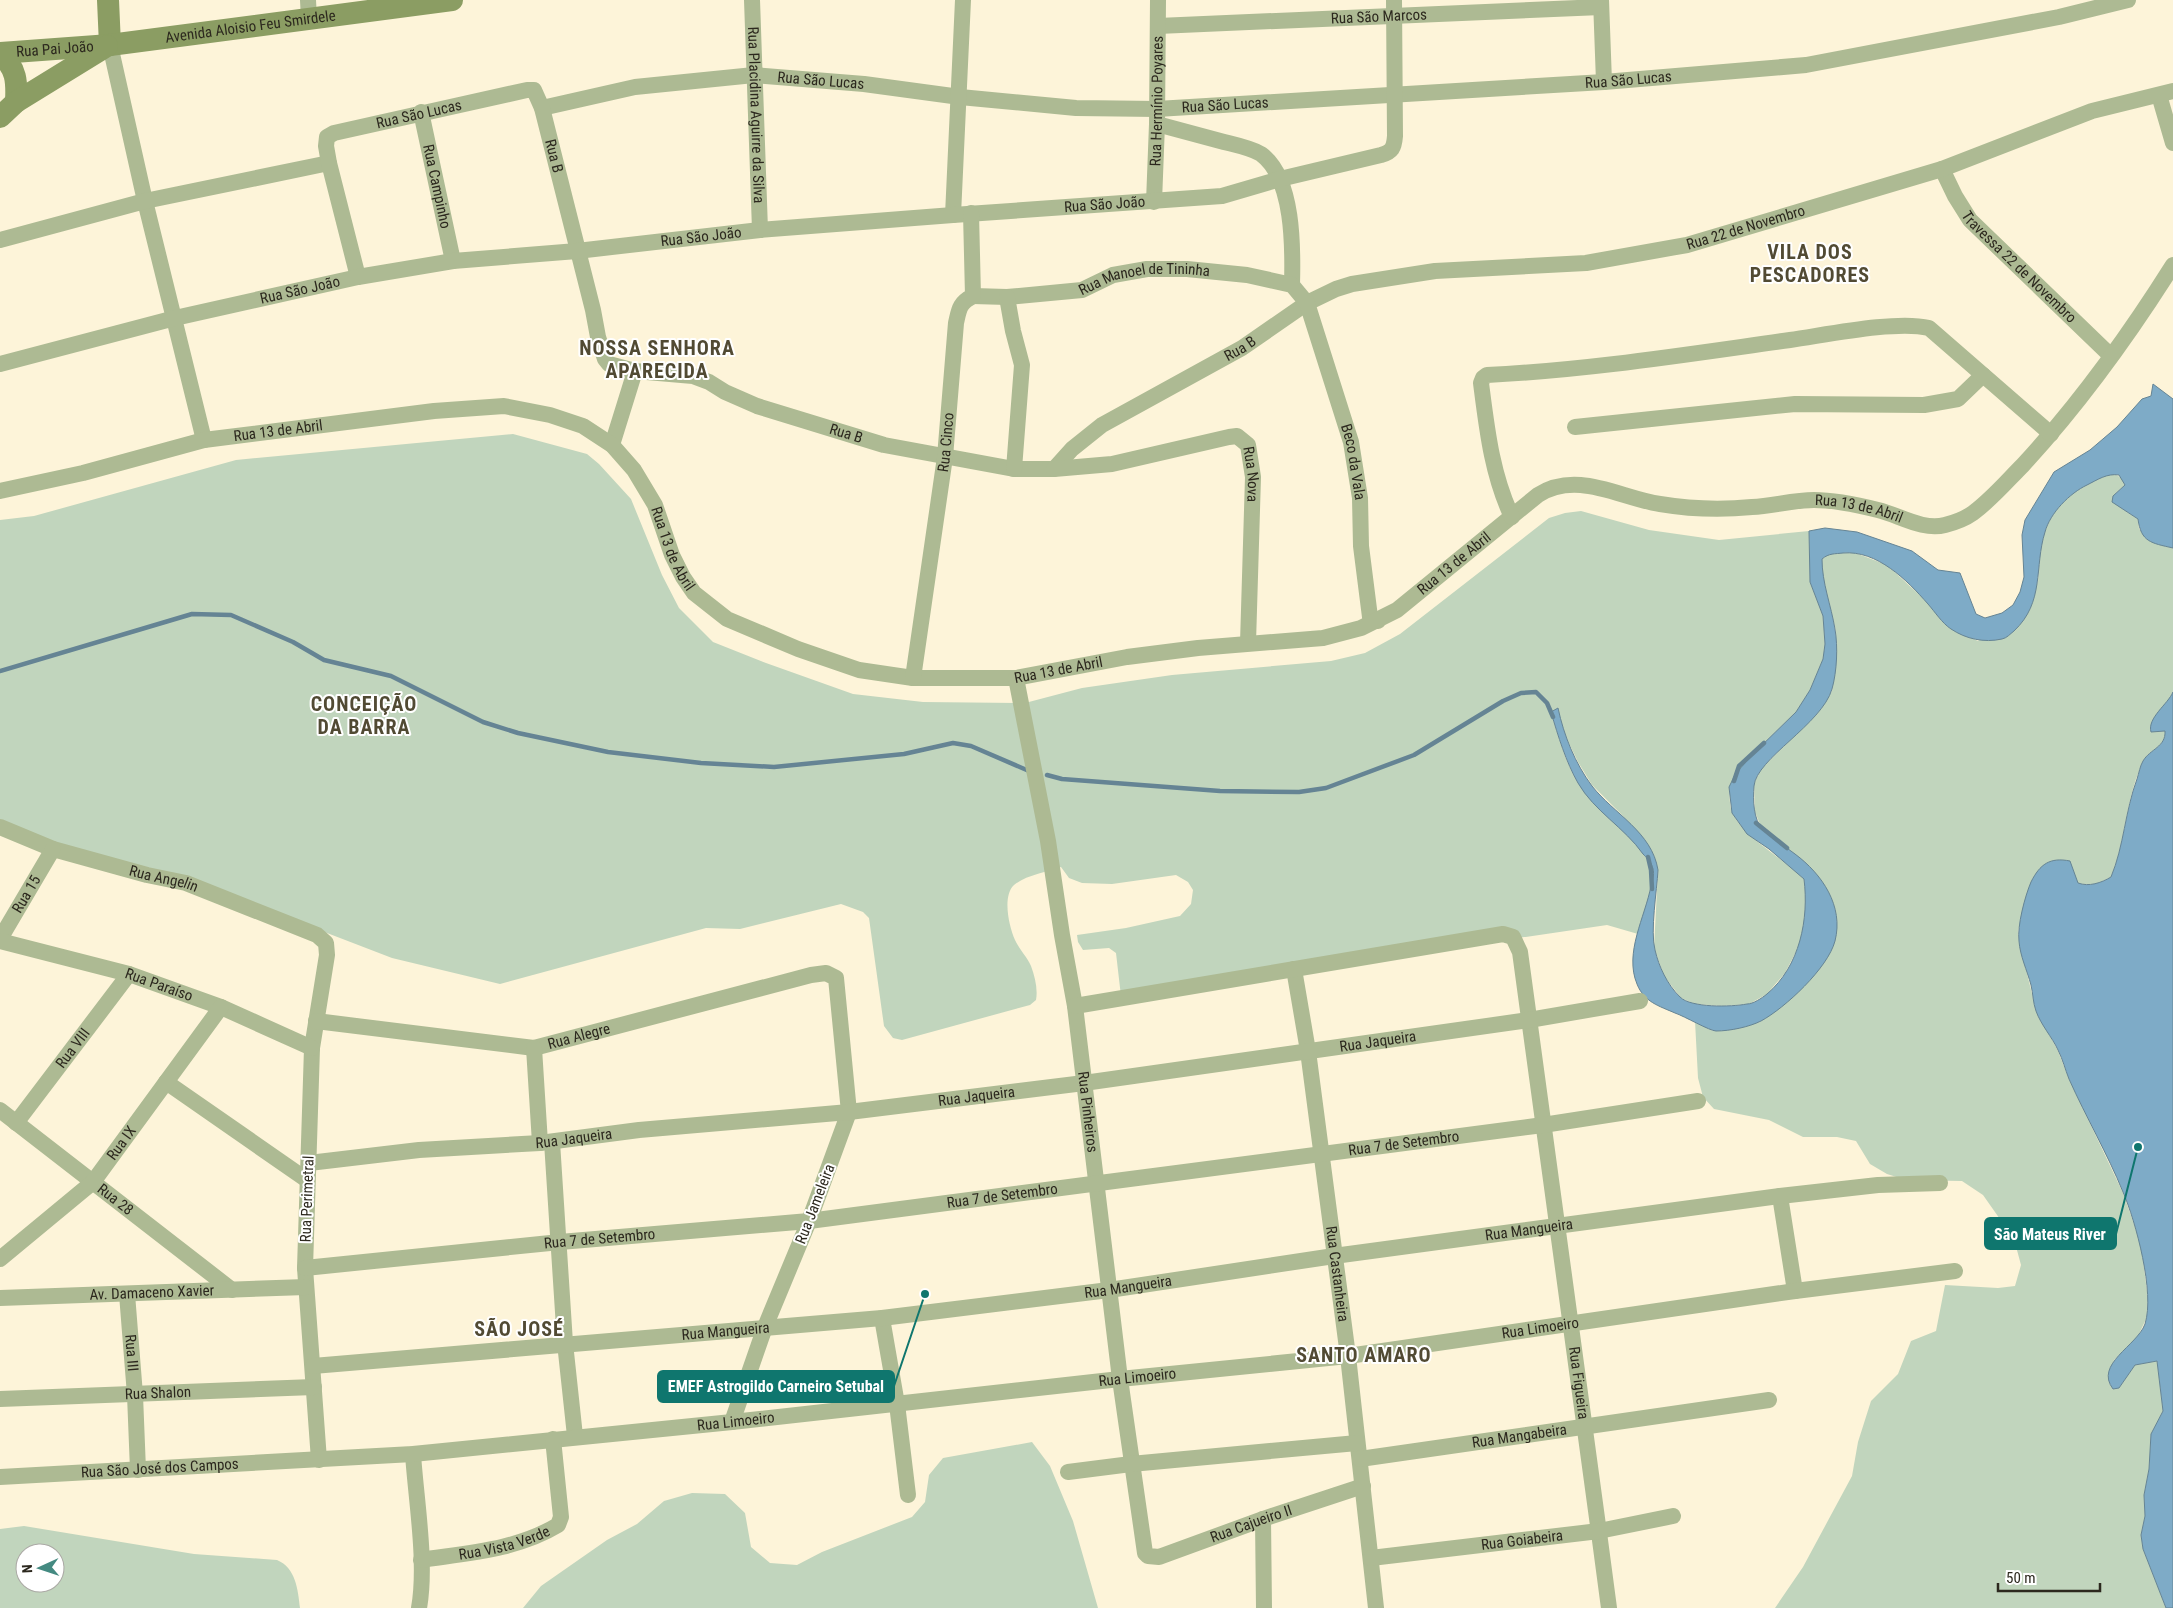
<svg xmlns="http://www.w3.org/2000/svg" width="2173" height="1608" font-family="'Roboto Condensed',sans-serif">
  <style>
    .green { fill: #c1d5bd; fill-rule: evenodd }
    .water { fill: #7eabc7; stroke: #658494 }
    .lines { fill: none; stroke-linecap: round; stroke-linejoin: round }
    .stream { stroke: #658494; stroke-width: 4.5 }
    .street { stroke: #adba93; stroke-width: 16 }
    .secondary { stroke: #8b9d63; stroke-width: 22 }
    .labels { text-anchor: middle; stroke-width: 4; stroke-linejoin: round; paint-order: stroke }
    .street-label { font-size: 15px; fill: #2c281e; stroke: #fff }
    .district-label { font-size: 20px; font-weight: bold; letter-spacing: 1px; fill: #514a33; stroke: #fff }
    .leader { fill: none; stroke: #0f766e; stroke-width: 2 }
    .callout-dot { fill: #0f766e; stroke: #fff; stroke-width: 2 }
    .callout { fill: #0f766e; stroke: #0f766e; stroke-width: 2 }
    .callout-label { font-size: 16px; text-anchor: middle; font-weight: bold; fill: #fff }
  </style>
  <rect width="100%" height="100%" fill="#fdf4d9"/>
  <g class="green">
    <path d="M 513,434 L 587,454 L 599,464 L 631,499 L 662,575 L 679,608 L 713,642 L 766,663 L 853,694 L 923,702 L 1025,703 L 1082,688 L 1172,675 L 1331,661 L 1365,653 L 1400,634 L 1549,518 L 1565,513 L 1581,511 L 1649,530 L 1719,540 L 1809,531 L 1810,582 L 1823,616 L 1825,644 L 1823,659 L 1810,690 L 1796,712 L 1755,752 L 1729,787 C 1730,796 1729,807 1733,814 C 1745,838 1784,859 1804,879 L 1807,900 L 1801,942 L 1785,973 L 1767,994 L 1749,1004 L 1722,1006 L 1695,1004 L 1681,998 L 1664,976 L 1654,948 L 1658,870 L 1623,816 L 1592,785 L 1578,762 L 1564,733 L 1557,709 L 1551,713 C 1558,735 1566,765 1579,784 C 1594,808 1646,845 1653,867 C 1657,883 1644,919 1638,934 L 1607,925 L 1306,969 L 1122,1005 L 1116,953 L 1109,948 L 1083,950 L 1078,942 L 1077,935 L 1126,928 L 1180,916 L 1191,904 L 1193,890 L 1188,882 L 1176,875 L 1112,884 L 1082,883 L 1069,878 L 1061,867 C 1047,872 1026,875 1014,885 C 1002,896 1009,927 1015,940 C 1019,949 1027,957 1031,966 C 1035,977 1038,989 1036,1000 L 1030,1005 L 902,1040 L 893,1038 L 884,1026 L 869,918 L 863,912 L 841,904 L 740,929 L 706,928 L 500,984 L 392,958 L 275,913 L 92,857 L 0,824 L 0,520 L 34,516 L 236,460 Z"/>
    <path d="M 2114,474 L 2122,478 L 2125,485 L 2116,493 L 2127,512 L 2138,519 L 2139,529 L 2161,545 L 2173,548 L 2173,692 L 2170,700 L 2152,721 L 2156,732 L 2165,731 C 2166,747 2150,749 2143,761 C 2140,766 2139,773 2136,779 C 2125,811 2124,846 2111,877 L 2096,884 L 2030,885 L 2018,931 L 2019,941 L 2036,1010 L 2058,1051 L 2069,1079 L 2123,1193 L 2141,1244 L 2148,1299 L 2147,1317 L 2137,1338 L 2114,1360 L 2109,1383 L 2113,1389 L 2119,1388 L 2135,1365 L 2157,1361 L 2163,1411 L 2151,1434 L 2149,1469 L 2144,1495 L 2145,1516 L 2141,1535 L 2143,1549 L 2166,1608 L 1775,1608 L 1803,1567 L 1852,1476 L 1858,1442 L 1871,1401 L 1898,1374 L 1911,1341 L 1936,1331 L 1945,1285 L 1998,1288 L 2015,1286 L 2021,1265 L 2014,1239 L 1983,1195 L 1962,1181 L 1906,1180 L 1887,1174 L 1870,1164 L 1856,1141 L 1837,1137 L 1803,1137 L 1769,1120 L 1714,1109 L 1703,1097 L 1698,1078 L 1695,1021 L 1713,1031 L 1760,1022 L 1836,919 L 1777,842 L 1762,829 L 1755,812 L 1754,783 L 1761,769 L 1817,714 L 1832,691 L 1836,658 L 1836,631 L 1822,575 L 1822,559 L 1828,554 L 1853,552 L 1887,565 L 1924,599 L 1950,628 L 1978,641 L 2038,582 C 2039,565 2040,548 2045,531 C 2054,503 2086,479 2114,474 Z"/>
    <path d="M 1032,1442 L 1050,1466 L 1073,1521 L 1098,1608 L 523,1608 L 541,1586 L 607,1540 L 637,1524 L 664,1501 L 692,1493 L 725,1494 L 745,1513 L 751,1547 L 770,1563 L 797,1565 L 822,1552 L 912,1517 L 925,1502 L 929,1475 L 943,1458 Z"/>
    <path d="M 24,1526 L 194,1554 L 277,1560 C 296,1568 298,1590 300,1608 L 0,1608 L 0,1529 ZM 25,1553 L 55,1553 L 55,1583 L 25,1583 Z"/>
  </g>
  <g class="water">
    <path d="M 2153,384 L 2173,399 L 2173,548 C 2151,543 2141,542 2138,519 L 2112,502 L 2113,496 L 2125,485 L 2119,475 C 2107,473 2097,480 2087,485 C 2070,493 2050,513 2045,532 C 2034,567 2045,602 2014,631 C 2010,634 2007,638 2002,639 C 1984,643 1966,639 1951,629 C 1942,623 1935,612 1928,604 C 1907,580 1877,550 1843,553 C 1835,554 1829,553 1822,559 C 1822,583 1831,605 1835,629 C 1838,647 1837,671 1832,689 C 1822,724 1756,759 1754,786 C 1753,800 1753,819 1763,830 C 1772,839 1785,846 1795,854 C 1822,874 1844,906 1835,941 C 1828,968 1785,1008 1761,1021 C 1749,1027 1730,1031 1716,1031 C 1710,1031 1684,1016 1675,1013 C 1659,1006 1644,1002 1637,984 C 1624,953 1645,917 1651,886 C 1653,880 1655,872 1652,866 C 1651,862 1646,857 1643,854 C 1625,828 1594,811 1578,783 C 1566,762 1558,736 1551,712 L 1558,708 C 1564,736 1575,763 1592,786 C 1614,814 1652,832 1658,870 C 1657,890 1650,931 1655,950 C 1659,967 1667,984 1680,997 C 1691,1008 1731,1007 1747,1004 C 1753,1004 1762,998 1767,994 C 1800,966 1809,919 1804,879 L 1769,849 L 1747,834 L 1732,813 L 1729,787 L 1736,773 L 1755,752 L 1796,712 L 1810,690 L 1823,659 L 1825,644 L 1823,616 L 1810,582 L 1809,531 L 1825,528 L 1857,532 L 1912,551 L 1938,570 L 1960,573 L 1976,614 L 1985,618 L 2002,613 L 2013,605 L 2020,592 L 2024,577 L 2022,535 L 2025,520 L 2054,472 L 2090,450 L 2117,427 L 2142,399 L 2151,396 Z"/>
    <path d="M 2173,692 L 2173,1608 L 2166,1608 L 2143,1549 L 2141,1535 L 2145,1516 L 2144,1495 L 2149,1469 L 2151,1434 L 2163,1411 L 2157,1361 L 2135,1365 L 2119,1388 L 2113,1389 C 2094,1364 2137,1346 2145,1324 C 2155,1293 2136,1222 2123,1192 C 2107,1153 2086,1117 2069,1079 C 2065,1069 2063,1060 2058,1050 C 2052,1037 2041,1025 2036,1011 C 2033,1003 2033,993 2031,985 C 2027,970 2020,956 2019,941 C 2017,926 2025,896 2031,882 C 2040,864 2050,857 2070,861 L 2078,883 C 2089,887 2101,883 2111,877 C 2124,846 2125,811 2137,779 C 2139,773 2140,766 2143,761 C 2150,749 2166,747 2165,731 L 2151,732 C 2147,718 2168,704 2173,692 Z"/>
  </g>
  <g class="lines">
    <g class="stream">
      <path d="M 0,671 L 192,614 L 231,615 L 293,642 L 324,660 L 391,676 L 483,722 L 518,733 L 608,752 L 701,763 L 774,767 L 904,754 L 953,743 L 971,746 L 1029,771"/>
      <path d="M 1047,775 L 1062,779 L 1220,791 L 1299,792 L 1326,788 L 1414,755 L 1503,701 L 1521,693 L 1536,692 L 1547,703 L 1553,717"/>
      <path d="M 1734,781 L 1739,766 L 1764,743"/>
      <path d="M 1756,823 L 1787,848"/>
      <path d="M 1648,857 L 1651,870 L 1652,889"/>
    </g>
    <g class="street">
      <path d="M 308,0 L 309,19"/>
      <path id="s1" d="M 752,0 L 760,230"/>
      <path d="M 1601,0 L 1604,82"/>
      <path id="s2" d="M 1158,26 L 1601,7"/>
      <path d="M 110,45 L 145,201 L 204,440"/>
      <path d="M 2159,95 L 2173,143"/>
      <path id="s3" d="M 542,108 L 635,87 L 754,75 L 864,84 L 960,97 L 1076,108 L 1157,109 L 1604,82 L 1806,65 L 2059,17 L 2128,0"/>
      <path id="s4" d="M 421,112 L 453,261"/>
      <path d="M 1157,124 C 1180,130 1202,136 1224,142 C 1236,145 1251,148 1261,154 C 1294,178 1293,249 1292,285"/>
      <path id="s5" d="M 1942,169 L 1955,196 L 1970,220 L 2111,356"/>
      <path id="s6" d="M 1154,202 L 1157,124 L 1158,0"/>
      <path d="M 953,215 L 963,0"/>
      <path d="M 0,240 L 145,201 L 329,163"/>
      <path id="s7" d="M 358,277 L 329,163 L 326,146 L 327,137 L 334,133 L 527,90 L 534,90 L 542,108 L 593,310 L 598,337 L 605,359 L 609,364 L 635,371 L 693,376 L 709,382 L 725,392 L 757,406 L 884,445 L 1014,469 L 1054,469 L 1072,449 L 1102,425 L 1242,348 L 1307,303 L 1336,289 L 1352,284 L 1435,271 L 1586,263 L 1687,245 L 1942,169 L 2092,111 L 2173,91"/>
      <path id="s8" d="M 973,296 L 1007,297 L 1082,290 L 1113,275 L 1147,269 L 1187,269 L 1247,275 L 1292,285 L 1307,303 L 1351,442 L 1360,498 L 1361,546 L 1370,617 L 1378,621"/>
      <path d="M 1007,297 L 1013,331 L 1022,365 L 1014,469"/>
      <path id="s9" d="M 0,364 L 175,318 L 358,277 L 453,261 L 577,251 L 760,230 L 953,215 L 1222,196 L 1280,179 L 1381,155 C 1392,152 1394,148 1395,136 L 1394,0"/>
      <path d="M 1575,427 L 1795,404 L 1924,405 L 1958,399 L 1983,375"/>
      <path d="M 612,445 L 635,371"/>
      <path id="s10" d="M 1054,469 L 1112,464 L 1229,437 L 1237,436 L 1248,445 L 1253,477 L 1248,643"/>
      <path id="s11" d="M 0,491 L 83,473 L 204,440 L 434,411 L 504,406 L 550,415 L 583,426 L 612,445 L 634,470 L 655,505 L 672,555 L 683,577 L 694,593 L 727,619 L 798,649 L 859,670 L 913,678 L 1016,678 L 1127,657 L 1198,648 L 1323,638 L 1361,628 L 1397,610 L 1538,495 C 1577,470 1620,498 1660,504 C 1690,509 1722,510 1752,507 C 1773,506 1793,500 1814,500 C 1835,500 1858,505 1878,510 C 1899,515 1923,531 1945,525 C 1953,523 1966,518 1973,513 C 1992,499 2007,481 2023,465 C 2079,404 2129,335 2173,265"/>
      <path d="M 1512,517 C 1492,475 1487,430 1481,383 L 1483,378 L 1487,375 C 1589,370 1689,354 1790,340 C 1826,335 1896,320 1929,328 L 2051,434"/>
      <path id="s12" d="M 913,678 L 945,457 L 956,323 C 959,310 959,303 973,296 L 971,213"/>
      <path id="s13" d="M 1016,678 L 1048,841 L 1062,935 L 1075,1006 L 1120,1379 L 1145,1553 L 1148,1556 L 1159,1557 L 1263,1519 L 1363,1486"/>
      <path id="s14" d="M 0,827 L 53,849 L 147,875 L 186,883 L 317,935 L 326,943 L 327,955 L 312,1048 L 305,1268 L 319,1460"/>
      <path id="s15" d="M 0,939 L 53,849"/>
      <path id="s16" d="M 0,941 L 129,974 L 221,1007 L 312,1048"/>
      <path id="s17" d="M 1294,969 L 1308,1051 L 1348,1356 L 1376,1608"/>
      <path id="s18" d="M 1075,1006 L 1503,934 L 1513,937 L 1520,952 C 1550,1170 1580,1389 1609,1608"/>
      <path id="s19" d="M 316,1021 L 534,1048 L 811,975 L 826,973 L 836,978 L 849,1112 L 809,1221 L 765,1327 L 732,1422"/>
      <path d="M 534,1048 L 540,1143"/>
      <path d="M 166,1082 L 307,1180"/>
      <path id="s20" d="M 0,1110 L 232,1290"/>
      <path id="s21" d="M 16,1123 L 129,974"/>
      <path d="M 552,1142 L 565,1343 L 575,1436"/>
      <path id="s22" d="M 309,1163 L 419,1150 L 540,1143 L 639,1130 L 849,1112 L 1084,1083 L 1529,1020 L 1640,1001"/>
      <path d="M 1780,1196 L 1795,1291"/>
      <path id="s23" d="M 0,1259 L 93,1182 L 221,1007"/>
      <path id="s24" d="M 305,1268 L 560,1242 L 809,1221 L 1543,1125 L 1698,1101"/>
      <path id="s25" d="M 127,1294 L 135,1395 L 138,1470"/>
      <path id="s26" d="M 0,1298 L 306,1287"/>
      <path d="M 882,1318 L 897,1404 L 908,1495"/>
      <path id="s27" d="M 313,1366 L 882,1318 L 1109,1290 L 1334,1256 L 1780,1196 L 1878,1185 L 1940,1183"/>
      <path id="s28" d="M 0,1399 L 314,1387"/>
      <path d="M 413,1454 C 416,1500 427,1563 419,1608"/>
      <path id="s29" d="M 1360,1459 L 1769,1400"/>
      <path d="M 1068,1472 L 1131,1464 L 1357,1443"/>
      <path id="s30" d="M 0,1477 L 413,1454 L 732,1422 L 1120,1379 L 1348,1356 L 1795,1291 L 1955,1271"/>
      <path d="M 1263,1519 L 1264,1608"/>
      <path id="s31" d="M 1371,1558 L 1599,1531 L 1673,1516"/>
      <path id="s32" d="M 421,1560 C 467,1553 517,1550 558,1525 L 561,1517 L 553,1439"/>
    </g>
    <g class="secondary">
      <path d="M 108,0 L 110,45"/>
      <path id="s33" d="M 0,53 L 110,45 L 452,0"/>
      <path d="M 0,55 C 17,67 17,83 16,102"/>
      <path d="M 0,117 L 16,102 L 107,46"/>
    </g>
  </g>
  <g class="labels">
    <g class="street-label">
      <text dy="5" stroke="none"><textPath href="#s2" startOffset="221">Rua São Marcos</textPath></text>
      <text dy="5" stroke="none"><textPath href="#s33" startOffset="252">Avenida Aloisio Feu Smirdele</textPath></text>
      <text dy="5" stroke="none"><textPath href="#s33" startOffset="55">Rua Pai João</textPath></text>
      <text dy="5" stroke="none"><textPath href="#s3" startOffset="1092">Rua São Lucas</textPath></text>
      <text dy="5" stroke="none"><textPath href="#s3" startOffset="282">Rua São Lucas</textPath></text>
      <text dy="5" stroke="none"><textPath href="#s6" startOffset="101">Rua Hermínio Poyares</textPath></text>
      <text dy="5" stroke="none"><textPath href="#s3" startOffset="688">Rua São Lucas</textPath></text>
      <text dy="5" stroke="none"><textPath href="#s7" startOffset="239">Rua São Lucas</textPath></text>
      <text dy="5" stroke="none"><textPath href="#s1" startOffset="115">Rua Placidina Aguirre da Silva</textPath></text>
      <text dy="5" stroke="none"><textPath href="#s7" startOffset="426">Rua B</textPath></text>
      <text dy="5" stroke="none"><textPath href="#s4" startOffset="76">Rua Campinho</textPath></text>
      <text dy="5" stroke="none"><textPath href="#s9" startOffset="1119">Rua São João</textPath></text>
      <text dy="5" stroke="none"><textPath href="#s7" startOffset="1855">Rua 22 de Novembro</textPath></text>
      <text dy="5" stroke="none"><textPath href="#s9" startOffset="714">Rua São João</textPath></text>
      <text dy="5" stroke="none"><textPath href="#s5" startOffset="126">Travessa 22 de Novembro</textPath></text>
      <text dy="5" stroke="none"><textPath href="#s8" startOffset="174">Rua Manoel de Tininha</textPath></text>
      <text dy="5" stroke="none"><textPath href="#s9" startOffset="309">Rua São João</textPath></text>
      <text dy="5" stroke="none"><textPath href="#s7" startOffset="1326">Rua B</textPath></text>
      <text dy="5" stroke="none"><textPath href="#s11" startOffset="285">Rua 13 de Abril</textPath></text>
      <text dy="5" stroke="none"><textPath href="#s7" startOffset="891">Rua B</textPath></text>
      <text dy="5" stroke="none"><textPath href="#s12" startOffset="238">Rua Cinco</textPath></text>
      <text dy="5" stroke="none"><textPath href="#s8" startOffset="514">Beco da Vala</textPath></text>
      <text dy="5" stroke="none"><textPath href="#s10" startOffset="230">Rua Nova</textPath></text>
      <text dy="5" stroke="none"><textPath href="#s11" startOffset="2039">Rua 13 de Abril</textPath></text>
      <text dy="5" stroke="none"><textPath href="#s11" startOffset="750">Rua 13 de Abril</textPath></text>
      <text dy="5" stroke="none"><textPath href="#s11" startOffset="1604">Rua 13 de Abril</textPath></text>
      <text dy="5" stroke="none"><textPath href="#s11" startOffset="1184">Rua 13 de Abril</textPath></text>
      <text dy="5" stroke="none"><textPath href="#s14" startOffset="172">Rua Angelin</textPath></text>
      <text dy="5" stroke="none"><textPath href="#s15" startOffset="52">Rua 15</textPath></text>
      <text dy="5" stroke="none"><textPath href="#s16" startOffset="165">Rua Paraíso</textPath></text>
      <text dy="5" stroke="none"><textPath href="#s19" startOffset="266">Rua Alegre</textPath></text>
      <text dy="5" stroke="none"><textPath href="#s22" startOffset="1076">Rua Jaqueira</textPath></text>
      <text dy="5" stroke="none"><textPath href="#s21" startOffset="94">Rua VIII</textPath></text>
      <text dy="5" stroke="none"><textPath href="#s22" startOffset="671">Rua Jaqueira</textPath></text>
      <text dy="5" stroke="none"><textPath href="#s13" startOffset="440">Rua Pinheiros</textPath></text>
      <text dy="5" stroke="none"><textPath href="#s22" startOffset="266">Rua Jaqueira</textPath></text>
      <text dy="5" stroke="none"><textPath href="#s23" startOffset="169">Rua IX</textPath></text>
      <text dy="5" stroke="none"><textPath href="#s24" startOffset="1106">Rua 7 de Setembro</textPath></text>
      <text dy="5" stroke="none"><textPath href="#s24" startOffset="701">Rua 7 de Setembro</textPath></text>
      <text transform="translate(307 1199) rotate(-88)" y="5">Rua Perimetral</text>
      <text dy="5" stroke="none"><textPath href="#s20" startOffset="146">Rua 28</textPath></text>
      <text transform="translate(815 1204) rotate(-69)" y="5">Rua Jameleira</text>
      <text dy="5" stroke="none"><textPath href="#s27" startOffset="1224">Rua Mangueira</textPath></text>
      <text dy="5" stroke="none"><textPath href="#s24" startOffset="296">Rua 7 de Setembro</textPath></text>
      <text dy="5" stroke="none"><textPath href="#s17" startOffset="308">Rua Castanheira</textPath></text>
      <text dy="5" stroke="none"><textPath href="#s27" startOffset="819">Rua Mangueira</textPath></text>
      <text dy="5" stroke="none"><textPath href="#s26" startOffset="152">Av. Damaceno Xavier</textPath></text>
      <text dy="5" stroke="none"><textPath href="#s30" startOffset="1548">Rua Limoeiro</textPath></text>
      <text dy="5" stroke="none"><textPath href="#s27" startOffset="414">Rua Mangueira</textPath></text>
      <text dy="5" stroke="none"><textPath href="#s25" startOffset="59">Rua III</textPath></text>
      <text dy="5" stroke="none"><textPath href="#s30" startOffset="1142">Rua Limoeiro</textPath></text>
      <text dy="5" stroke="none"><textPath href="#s18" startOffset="896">Rua Figueira</textPath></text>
      <text dy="5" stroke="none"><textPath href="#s28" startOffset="158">Rua Shalon</textPath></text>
      <text dy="5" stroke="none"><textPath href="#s30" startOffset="738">Rua Limoeiro</textPath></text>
      <text dy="5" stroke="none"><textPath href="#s29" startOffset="161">Rua Mangabeira</textPath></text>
      <text dy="5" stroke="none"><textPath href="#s30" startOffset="160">Rua São José dos Campos</textPath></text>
      <text dy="5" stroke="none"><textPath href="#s13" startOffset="998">Rua Cajueiro II</textPath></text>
      <text dy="5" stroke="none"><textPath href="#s31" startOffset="152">Rua Goiabeira</textPath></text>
      <text dy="5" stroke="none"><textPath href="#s32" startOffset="85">Rua Vista Verde</textPath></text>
    </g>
    <g class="district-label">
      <text x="1810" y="259">VILA DOS<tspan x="1810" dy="23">PESCADORES</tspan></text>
      <text x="657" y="355">NOSSA SENHORA<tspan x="657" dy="23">APARECIDA</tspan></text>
      <text x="364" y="711">CONCEIÇÃO<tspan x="364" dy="23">DA BARRA</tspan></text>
      <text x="519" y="1336">SÃO JOSÉ</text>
      <text x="1364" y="1362">SANTO AMARO</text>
    </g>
  </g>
  <path class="leader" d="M2138 1147L2116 1234M925 1294L894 1386"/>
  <g class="callout-dot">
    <circle cx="2138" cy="1147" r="5"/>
    <circle cx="925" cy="1294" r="5"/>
  </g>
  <g class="callout">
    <rect x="1985" y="1218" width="131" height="31" rx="5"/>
    <rect x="658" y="1371" width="236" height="31" rx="5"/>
  </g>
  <g class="callout-label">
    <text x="2050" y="1240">São Mateus River</text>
    <text x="776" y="1392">EMEF Astrogildo Carneiro Setubal</text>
  </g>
  <g transform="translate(40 1568) rotate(267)"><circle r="24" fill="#ffffff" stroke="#aba9a5"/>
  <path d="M0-4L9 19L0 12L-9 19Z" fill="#448a81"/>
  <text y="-8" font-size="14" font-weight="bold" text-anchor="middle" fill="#2c281e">N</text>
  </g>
  <path d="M1998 1583v8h102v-8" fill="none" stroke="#2c281e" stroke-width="2.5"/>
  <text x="2006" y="1583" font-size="15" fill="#2c281e" stroke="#ffffff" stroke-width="4" paint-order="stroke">50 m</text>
</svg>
